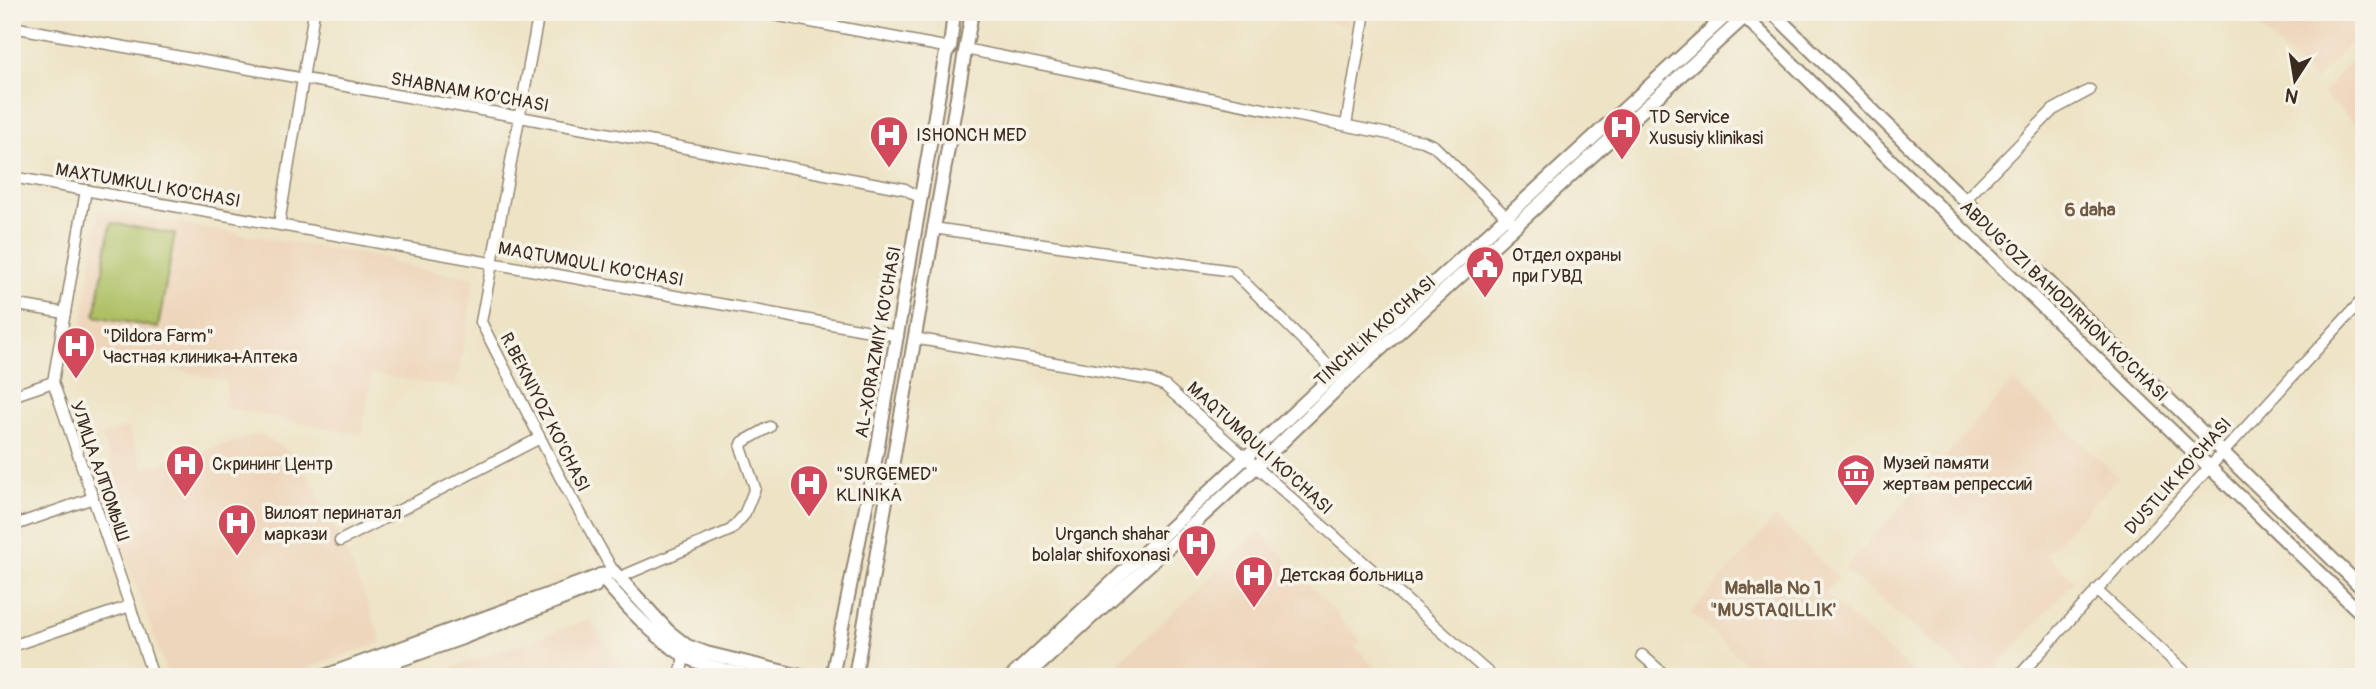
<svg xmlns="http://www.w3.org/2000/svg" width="2376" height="689" font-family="Pangolin,sans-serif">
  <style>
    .built { fill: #eed6bb }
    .green { fill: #adc063; stroke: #747540; stroke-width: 2 }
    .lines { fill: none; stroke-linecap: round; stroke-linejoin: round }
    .minor-casing { stroke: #948672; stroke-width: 13 }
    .major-casing { stroke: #948672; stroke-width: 16 }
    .minor { stroke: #fff; stroke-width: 10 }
    .major { stroke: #fff; stroke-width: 12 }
    .labels { text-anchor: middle; stroke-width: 7; stroke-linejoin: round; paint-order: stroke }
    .street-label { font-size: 18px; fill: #3b2a1e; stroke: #f7f3e8 }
    .poi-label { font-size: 18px; fill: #3b2a1e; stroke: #f7f3e8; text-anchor: start }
    .neighbourhood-label { font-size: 19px; font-weight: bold; fill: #705a43; stroke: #f7f3e8 }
  </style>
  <rect width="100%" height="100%" fill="#f7f3e8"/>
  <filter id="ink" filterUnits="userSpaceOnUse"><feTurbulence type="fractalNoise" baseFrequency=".0143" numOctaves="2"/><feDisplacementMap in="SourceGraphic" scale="14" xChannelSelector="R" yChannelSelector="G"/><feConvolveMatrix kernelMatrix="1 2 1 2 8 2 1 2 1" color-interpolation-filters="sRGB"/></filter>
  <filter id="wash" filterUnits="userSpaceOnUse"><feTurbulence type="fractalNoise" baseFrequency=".00686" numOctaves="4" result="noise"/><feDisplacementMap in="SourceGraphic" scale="28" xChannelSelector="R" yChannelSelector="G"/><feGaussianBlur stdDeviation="1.57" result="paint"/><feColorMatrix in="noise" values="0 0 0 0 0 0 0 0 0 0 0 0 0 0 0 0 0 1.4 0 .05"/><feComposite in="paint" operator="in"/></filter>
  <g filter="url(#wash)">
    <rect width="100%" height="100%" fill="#ede3c5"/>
    <g class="built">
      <path d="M 1265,12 L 1352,12 L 1350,26 Z"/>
      <path d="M 2243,12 L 2364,12 L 2364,26 L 2315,81 Z"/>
      <path d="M 2364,44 L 2364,132 L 2323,94 Z"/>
      <path d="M 99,211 L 390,259 L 390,263 L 475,278 L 456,388 L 372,374 L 362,435 L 224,407 L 227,381 L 79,348 Z"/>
      <path d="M 2013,381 L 2119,477 L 2046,554 L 2074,581 L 1987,677 L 1972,677 L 1845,569 Z"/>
      <path d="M 127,427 L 144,468 L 260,434 L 292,453 L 311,481 L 356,574 L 382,642 L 282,677 L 168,677 L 98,477 L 114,471 L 101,436 Z"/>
      <path d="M 1776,517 L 1838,578 L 1824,594 L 1918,677 L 1761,677 L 1691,613 Z"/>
      <path d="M 1259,531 L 1361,640 L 1355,646 L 1384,677 L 1113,677 L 1121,661 Z"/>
      <path d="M 589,620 L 632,677 L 426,677 Z"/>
    </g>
    <path class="green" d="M 111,223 L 175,234 L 158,328 L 95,316 Z"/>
  </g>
  <g filter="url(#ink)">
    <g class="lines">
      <g class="minor-casing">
        <g id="minor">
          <path d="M 539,12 L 481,322 L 560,477 L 613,571"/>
          <path d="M 758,12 L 950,48"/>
          <path d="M 12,27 L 520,117 L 905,189 L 920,198"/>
          <path d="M 965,49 L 1423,141 L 1434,146 L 1516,226"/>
          <path d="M 1346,125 L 1365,12"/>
          <path d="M 12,177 L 898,336"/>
          <path d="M 86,190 L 53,382 L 130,606 L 153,677"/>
          <path d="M 1964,201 L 2053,110 L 2090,90"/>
          <path d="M 279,224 L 314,12"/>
          <path d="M 933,228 L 1233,271 L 1336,373"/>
          <path d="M 12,304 L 65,313"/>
          <path d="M 914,338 L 1151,380 L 1165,386 L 1493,677"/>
          <path d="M 12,396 L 53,382"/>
          <path d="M 12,526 L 93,498"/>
          <path d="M 340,541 L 540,438"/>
          <path d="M 618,578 L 731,530 L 744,515 L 755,488 L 741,447 L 743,442 L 770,427"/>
          <path d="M 2096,590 L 2191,677"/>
          <path d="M 12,646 L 130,606"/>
          <path d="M 1642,655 L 1667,677"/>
          <path d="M 680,677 L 684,656"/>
          <path d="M 2018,677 L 2364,298"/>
        </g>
      </g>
      <g class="major-casing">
        <g id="major">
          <path d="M 1740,12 L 1881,151 L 2364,616"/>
          <path d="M 1772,12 L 2364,590"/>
          <path d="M 600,575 C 621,601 663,647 693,660 C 713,669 736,672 757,677"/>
          <path d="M 322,677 L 613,571 L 668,631 L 687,646 L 706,653 L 805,677"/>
          <path d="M 352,677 L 462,638 L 595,586"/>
          <path d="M 832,677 L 877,451 L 946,52 L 950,48 L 954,12"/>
          <path d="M 855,677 L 972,12"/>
          <path d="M 1011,677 L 1336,373 L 1730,12"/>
          <path d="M 1026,677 L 1257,466 L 1341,385 L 1750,12"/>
        </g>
      </g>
      <use href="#minor" class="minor"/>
      <use href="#major" class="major"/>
    </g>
  </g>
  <defs>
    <g id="hospital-pin" transform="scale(2.0125)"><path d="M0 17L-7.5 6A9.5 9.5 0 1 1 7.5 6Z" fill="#d1495b" stroke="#f7f3e8"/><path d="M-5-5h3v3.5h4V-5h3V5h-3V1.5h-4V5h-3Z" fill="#fff"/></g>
    <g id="civic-pin" transform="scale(2.0125)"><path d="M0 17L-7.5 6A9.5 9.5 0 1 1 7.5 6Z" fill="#d1495b" stroke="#f7f3e8"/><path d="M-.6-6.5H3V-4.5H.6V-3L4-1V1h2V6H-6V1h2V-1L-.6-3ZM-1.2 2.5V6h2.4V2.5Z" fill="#fff"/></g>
    <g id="museum-pin" transform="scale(2.0125)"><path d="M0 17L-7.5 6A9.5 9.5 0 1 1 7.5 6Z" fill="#d1495b" stroke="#f7f3e8"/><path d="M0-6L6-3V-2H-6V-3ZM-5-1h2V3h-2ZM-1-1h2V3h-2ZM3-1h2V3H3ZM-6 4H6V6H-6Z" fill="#fff"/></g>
  </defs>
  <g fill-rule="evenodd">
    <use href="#hospital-pin" x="1622" y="127"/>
    <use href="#hospital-pin" x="889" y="135"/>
    <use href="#civic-pin" x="1485" y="265"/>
    <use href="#hospital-pin" x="76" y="346"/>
    <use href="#hospital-pin" x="185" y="464"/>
    <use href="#museum-pin" x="1856" y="473"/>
    <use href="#hospital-pin" x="809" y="484"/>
    <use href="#hospital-pin" x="237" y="523"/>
    <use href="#hospital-pin" x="1197" y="544"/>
    <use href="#hospital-pin" x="1254" y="575"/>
  </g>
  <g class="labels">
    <g class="street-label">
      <text transform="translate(470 92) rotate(10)" y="6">SHABNAM KO’CHASI</text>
      <text transform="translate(148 185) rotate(10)" y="6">MАXTUMKULI KO'CHASI</text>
      <text transform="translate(591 264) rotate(10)" y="6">MAQTUMQULI KO'CHASI</text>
      <text transform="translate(2064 301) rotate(44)" y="6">ABDUG’OZI BAHODIRHON KO’CHASI</text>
      <text transform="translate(1375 331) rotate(-42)" y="6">TINCHLIK KO'CHASI</text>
      <text transform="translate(878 342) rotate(-80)" y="6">AL-XORAZMIY KO’CHASI</text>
      <text transform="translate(545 412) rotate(63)" y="6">R.BEKNIYOZ KO'CHASI</text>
      <text transform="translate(1260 448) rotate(42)" y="6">MAQTUMQULI KO'CHASI</text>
      <text transform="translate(100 471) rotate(71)" y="6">УЛИЦА АЛПОМЫШ</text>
      <text transform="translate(2178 476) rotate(-48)" y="6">DUSTLIK KO'CHASI</text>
    </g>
    <g class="poi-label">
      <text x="1649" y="123">TD Service<tspan x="1649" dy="21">Xususiy klinikasi</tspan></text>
      <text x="916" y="141">ISHONCH MED</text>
      <text x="1512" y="261">Отдел охраны<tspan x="1512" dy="21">при ГУВД</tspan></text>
      <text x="103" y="342">"Dildora Farm"<tspan x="103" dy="21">Частная клиника+Аптека</tspan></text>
      <text x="1883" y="469">Музей памяти<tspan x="1883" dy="21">жертвам репрессий</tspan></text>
      <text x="212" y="470">Скрининг Центр</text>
      <text x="836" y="480">"SURGEMED"<tspan x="836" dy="21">KLINIKA</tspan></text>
      <text x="264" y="519">Вилоят перинатал<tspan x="264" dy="21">маркази</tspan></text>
      <text x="1170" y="540" text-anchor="end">Urganch shahar<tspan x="1170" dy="21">bolalar shifoxonasi</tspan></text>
      <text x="1281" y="581">Детская больница</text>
    </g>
    <g class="neighbourhood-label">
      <text x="2090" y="216">6 daha</text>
      <text x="1773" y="594">Mahalla № 1<tspan x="1773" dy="22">"MUSTAQILLIK'</tspan></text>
    </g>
  </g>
  <rect width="2376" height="689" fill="none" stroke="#f7f3e8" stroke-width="42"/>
  <g transform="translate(2295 80) rotate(192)" stroke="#f7f3e8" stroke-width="5" paint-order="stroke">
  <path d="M0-5L12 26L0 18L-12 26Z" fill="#3b2a1e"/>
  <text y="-10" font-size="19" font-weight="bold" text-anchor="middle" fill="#3b2a1e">N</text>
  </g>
</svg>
